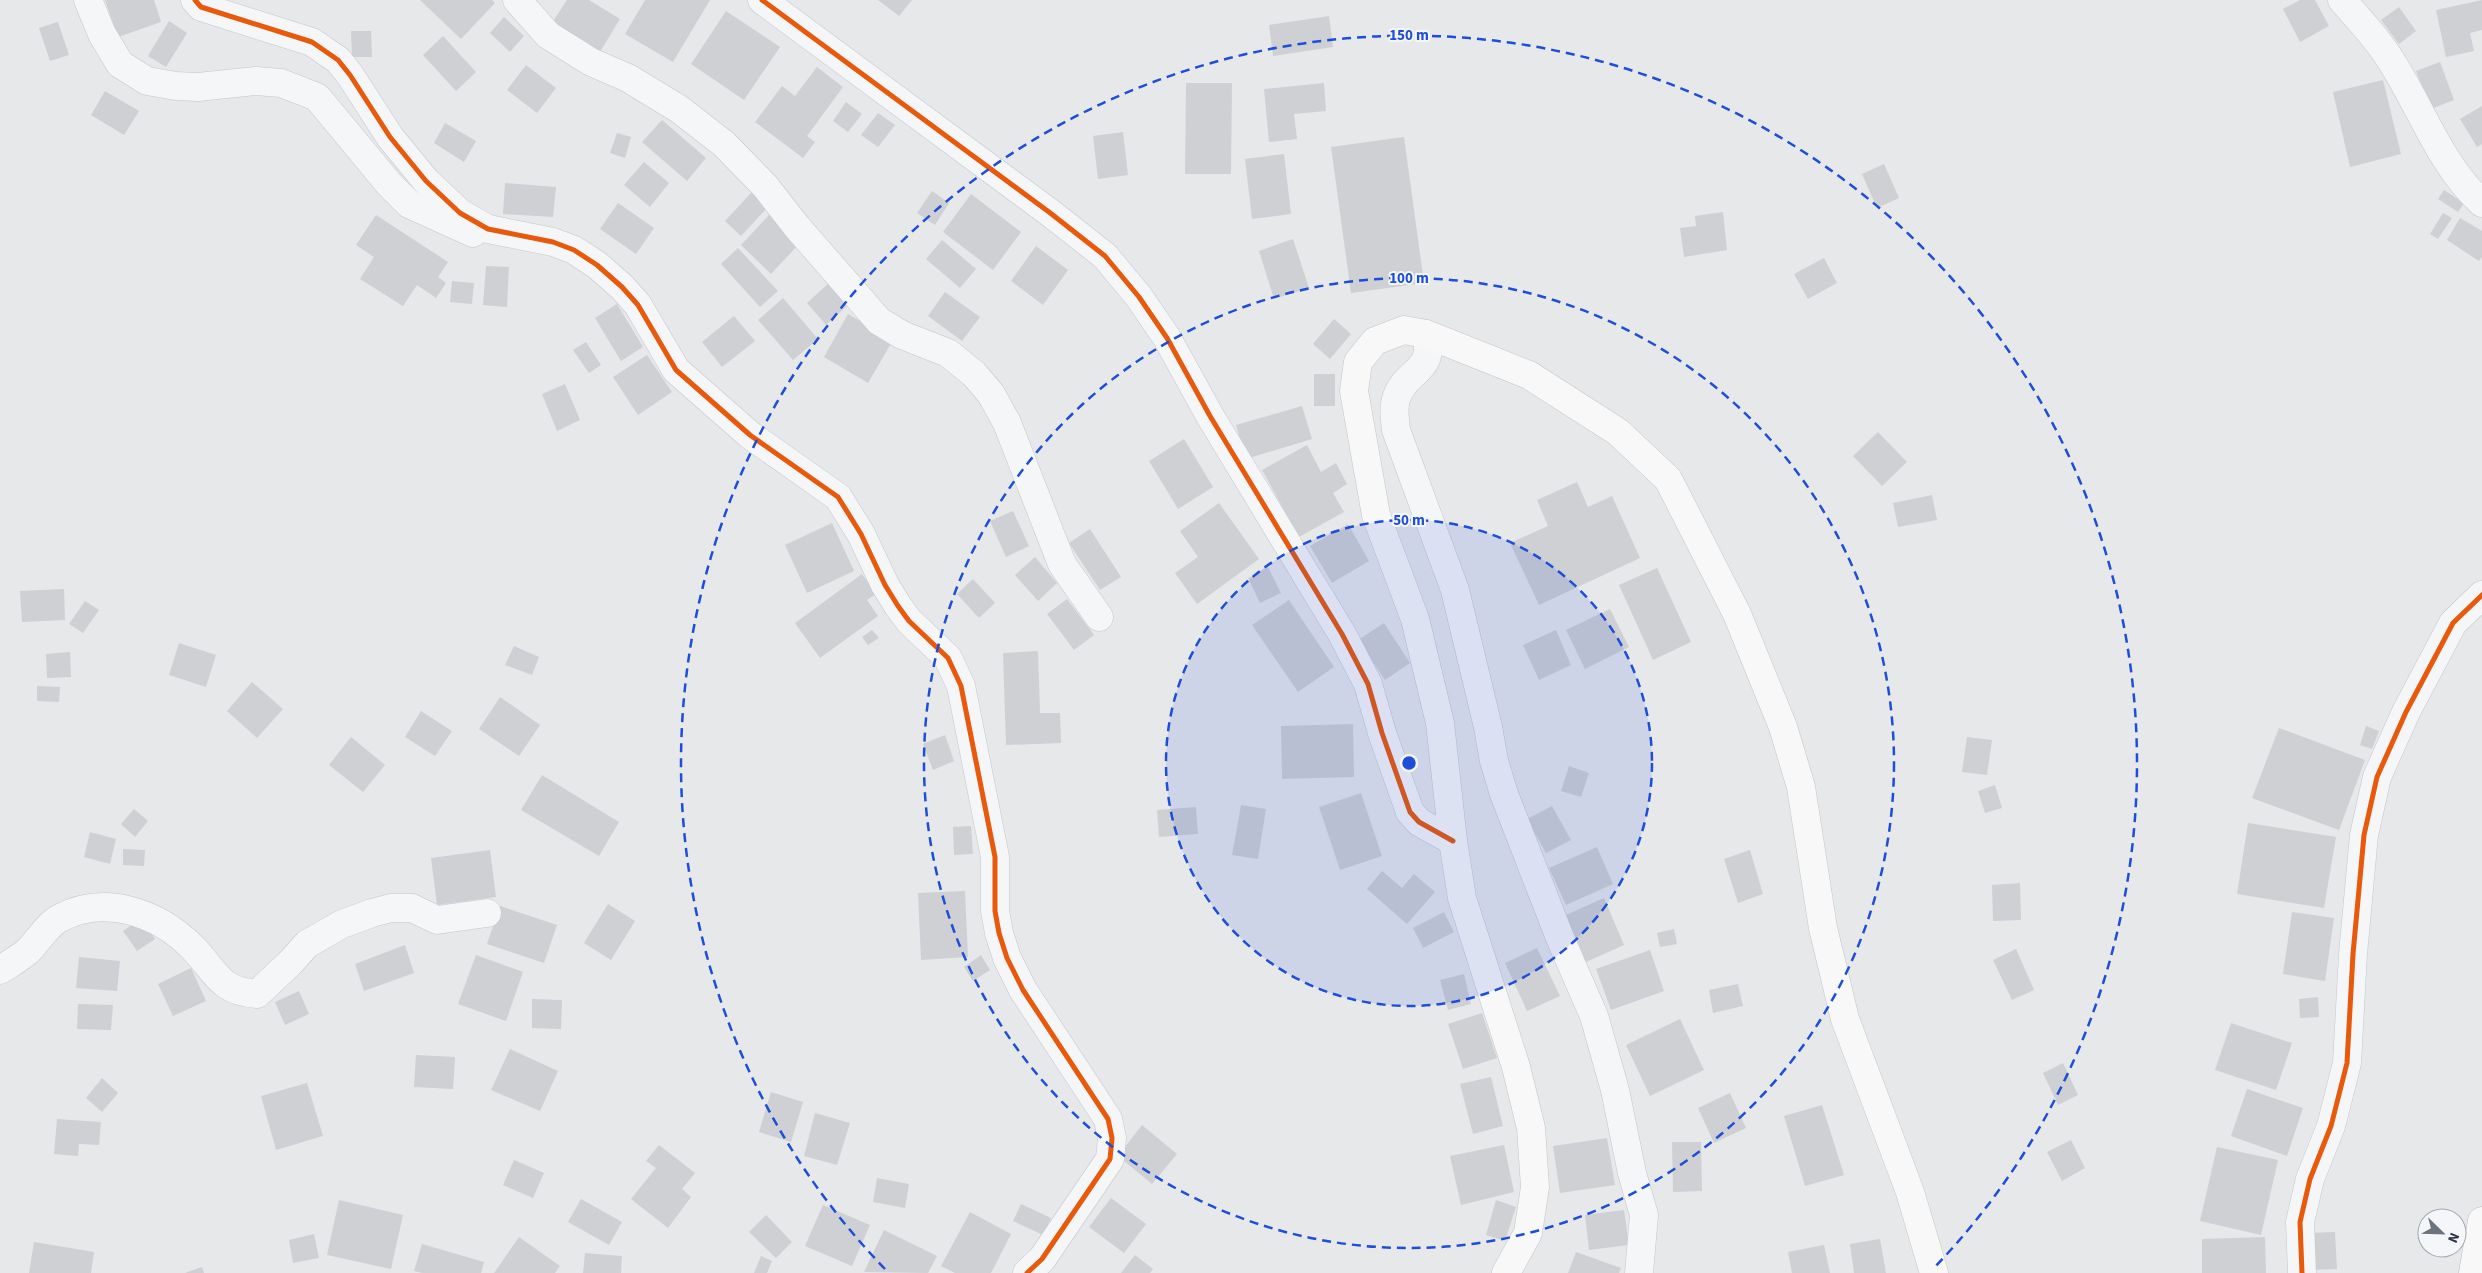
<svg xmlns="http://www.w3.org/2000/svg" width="2482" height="1273" font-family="'Source Sans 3',sans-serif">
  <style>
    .building { fill: #ced0d3 }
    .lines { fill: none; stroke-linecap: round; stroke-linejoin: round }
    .minor-casing { stroke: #c4c6c8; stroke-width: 29 }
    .primary-casing { stroke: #c2c5c8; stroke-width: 29 }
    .trunk-casing { stroke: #b8bbbf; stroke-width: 29 }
    .minor { stroke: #f5f6f7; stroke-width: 28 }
    .primary { stroke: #f8f8f8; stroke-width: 28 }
    .trunk { stroke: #f8f8f8; stroke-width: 28 }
    .cycleway-casing { stroke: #f4f6f9; stroke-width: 8 }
    .cycleway { stroke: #e8590c; stroke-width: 5 }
    .ring { fill: none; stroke: #1d4ed8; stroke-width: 2.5; stroke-dasharray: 9 6 }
    .centre { fill: #1d4ed8; stroke: #f4f6f9; stroke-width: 2.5 }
    .ring-label { font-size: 15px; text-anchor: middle; font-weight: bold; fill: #1d4ed8; stroke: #f4f6f9; stroke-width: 4; stroke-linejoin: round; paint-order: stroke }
  </style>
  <rect width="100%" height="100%" fill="#e6e8ea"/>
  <g class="building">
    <path d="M 105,0 L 154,0 L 161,22 L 118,37 Z"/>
    <path d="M 420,0 L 492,0 L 495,3 L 461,39 Z"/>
    <path d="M 567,0 L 589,0 L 620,19 L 598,55 L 550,26 Z"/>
    <path d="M 645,0 L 710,0 L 673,62 L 625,34 Z"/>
    <path d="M 878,0 L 912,0 L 899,16 Z"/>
    <path d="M 2300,0 L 2315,0 L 2329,26 L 2300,42 L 2283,9 Z"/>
    <path d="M 2482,0 L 2482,30 L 2470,33 L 2474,51 L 2446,57 L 2436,10 Z"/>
    <path d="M 2399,7 L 2416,31 L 2399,44 L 2381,20 Z"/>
    <path d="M 726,11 L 780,47 L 744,100 L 691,64 Z"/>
    <path d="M 1329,16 L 1333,47 L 1273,56 L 1269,25 Z"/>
    <path d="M 504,17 L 524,36 L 510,52 L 490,33 Z"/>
    <path d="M 169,21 L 187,33 L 166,67 L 148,56 Z"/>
    <path d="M 58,22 L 69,55 L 50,61 L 39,28 Z"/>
    <path d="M 351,31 L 371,31 L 372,57 L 352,57 Z"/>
    <path d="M 443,36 L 476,72 L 456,91 L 423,55 Z"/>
    <path d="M 2440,62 L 2454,100 L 2431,109 L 2416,71 Z"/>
    <path d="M 526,65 L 556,88 L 537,113 L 507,90 Z"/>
    <path d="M 817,67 L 843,87 L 807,136 L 815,142 L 803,158 L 755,122 L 782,86 L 795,96 Z"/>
    <path d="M 2383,80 L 2401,154 L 2350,167 L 2333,92 Z"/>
    <path d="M 1186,83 L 1232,83 L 1231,174 L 1185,174 Z"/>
    <path d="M 1324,83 L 1326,111 L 1294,114 L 1297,139 L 1269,142 L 1264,89 Z"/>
    <path d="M 105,91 L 139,111 L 124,135 L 91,115 Z"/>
    <path d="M 846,102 L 862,114 L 848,132 L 833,121 Z"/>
    <path d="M 2482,106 L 2482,144 L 2477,147 L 2460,119 Z"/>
    <path d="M 878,113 L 895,125 L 878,147 L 861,135 Z"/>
    <path d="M 662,120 L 706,158 L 687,181 L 642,142 Z"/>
    <path d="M 445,123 L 476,141 L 464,162 L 434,143 Z"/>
    <path d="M 1123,132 L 1128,175 L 1098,179 L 1093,136 Z"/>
    <path d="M 617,133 L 631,137 L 625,158 L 610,153 Z"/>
    <path d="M 1404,137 L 1424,283 L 1351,293 L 1331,147 Z"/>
    <path d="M 1284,154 L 1291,214 L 1252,219 L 1245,159 Z"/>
    <path d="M 644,162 L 669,183 L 650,207 L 624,185 Z"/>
    <path d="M 1884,164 L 1899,198 L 1877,208 L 1862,174 Z"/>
    <path d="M 505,183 L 556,187 L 553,217 L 503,214 Z"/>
    <path d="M 2444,190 L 2464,203 L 2458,212 L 2438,199 Z"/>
    <path d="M 932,191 L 949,203 L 935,225 L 917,213 Z"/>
    <path d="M 752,192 L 768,207 L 741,236 L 725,221 Z"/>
    <path d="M 971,194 L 1021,232 L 993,270 L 943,232 Z"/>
    <path d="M 618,203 L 654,228 L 636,254 L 600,229 Z"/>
    <path d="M 1723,212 L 1727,250 L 1684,257 L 1680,228 L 1696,226 L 1695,216 Z"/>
    <path d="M 2443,213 L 2452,218 L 2438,239 L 2430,234 Z"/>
    <path d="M 770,214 L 800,243 L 771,274 L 741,245 Z"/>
    <path d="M 376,215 L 448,262 L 438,277 L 446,283 L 436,298 L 417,285 L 403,306 L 360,279 L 374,257 L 356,245 Z"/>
    <path d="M 2460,218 L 2482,231 L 2482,257 L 2479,261 L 2447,240 Z"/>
    <path d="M 1293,239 L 1309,288 L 1274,299 L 1259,251 Z"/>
    <path d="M 942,240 L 976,269 L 960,288 L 926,259 Z"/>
    <path d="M 1036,246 L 1068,270 L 1043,305 L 1011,281 Z"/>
    <path d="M 738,248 L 778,291 L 760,307 L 721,264 Z"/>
    <path d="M 1824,258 L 1837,283 L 1808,299 L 1794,274 Z"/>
    <path d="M 486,266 L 509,267 L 507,307 L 483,305 Z"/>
    <path d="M 452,281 L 474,283 L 472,304 L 450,302 Z"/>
    <path d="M 830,282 L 849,304 L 826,325 L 807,303 Z"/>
    <path d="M 945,292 L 980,317 L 962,341 L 928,316 Z"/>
    <path d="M 783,298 L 818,339 L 793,360 L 758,320 Z"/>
    <path d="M 617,304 L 643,347 L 621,361 L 595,318 Z"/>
    <path d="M 848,314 L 893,340 L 868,383 L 824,357 Z"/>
    <path d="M 734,316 L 755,341 L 722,367 L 702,342 Z"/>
    <path d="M 1334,319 L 1351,334 L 1330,359 L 1313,344 Z"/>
    <path d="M 586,342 L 601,365 L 589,373 L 573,350 Z"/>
    <path d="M 647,355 L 672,392 L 638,415 L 613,377 Z"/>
    <rect x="1314" y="374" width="21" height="32"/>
    <path d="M 565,384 L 580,420 L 557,431 L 542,394 Z"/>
    <path d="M 1302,406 L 1312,439 L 1246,459 L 1236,425 Z"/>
    <path d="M 1878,432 L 1907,462 L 1882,486 L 1853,456 Z"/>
    <path d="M 1184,439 L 1213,487 L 1178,509 L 1149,461 Z"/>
    <path d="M 1307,445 L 1321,472 L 1336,463 L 1347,484 L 1333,493 L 1344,512 L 1299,537 L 1262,470 Z"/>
    <path d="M 1577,482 L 1588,507 L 1612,496 L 1640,558 L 1539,605 L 1510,543 L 1548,526 L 1537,500 Z"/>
    <path d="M 1932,495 L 1937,520 L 1898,527 L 1893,503 Z"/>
    <path d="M 1219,503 L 1259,559 L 1197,604 L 1175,573 L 1198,557 L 1180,531 Z"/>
    <path d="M 1013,511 L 1029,546 L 1006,557 L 990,521 Z"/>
    <path d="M 832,523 L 854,571 L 807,593 L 785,545 Z"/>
    <path d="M 1348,524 L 1369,561 L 1332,583 L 1310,546 Z"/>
    <path d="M 1090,529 L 1121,577 L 1100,590 L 1069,543 Z"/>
    <path d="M 1035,557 L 1057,583 L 1038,601 L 1015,575 Z"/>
    <path d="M 1268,567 L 1281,593 L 1260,603 L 1248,578 Z"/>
    <path d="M 1657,568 L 1691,642 L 1653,660 L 1619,585 Z"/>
    <path d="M 862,574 L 876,594 L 867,600 L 878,616 L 820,658 L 795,623 Z"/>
    <path d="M 973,579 L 995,603 L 979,618 L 957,594 Z"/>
    <path d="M 64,589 L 65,620 L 22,622 L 20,591 Z"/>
    <path d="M 1067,599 L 1094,635 L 1074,650 L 1047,614 Z"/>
    <path d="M 1289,600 L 1334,667 L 1298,692 L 1252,625 Z"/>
    <path d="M 85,601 L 99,610 L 83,633 L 69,624 Z"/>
    <path d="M 1610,609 L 1629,647 L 1585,669 L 1566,630 Z"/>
    <path d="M 1384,623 L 1410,663 L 1385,680 L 1358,640 Z"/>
    <path d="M 872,630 L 879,638 L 868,645 L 862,637 Z"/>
    <path d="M 1556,630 L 1571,665 L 1539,680 L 1523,645 Z"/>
    <path d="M 179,643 L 216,655 L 206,687 L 169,675 Z"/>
    <path d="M 514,646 L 539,657 L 532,675 L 505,665 Z"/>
    <path d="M 1038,651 L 1040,713 L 1060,713 L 1061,743 L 1006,745 L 1003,653 Z"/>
    <path d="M 70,652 L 71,677 L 47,678 L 46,654 Z"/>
    <path d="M 252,682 L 283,709 L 257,738 L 227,711 Z"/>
    <path d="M 37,686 L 60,687 L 59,702 L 37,701 Z"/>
    <path d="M 500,697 L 540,725 L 519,756 L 479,729 Z"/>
    <path d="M 421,711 L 452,731 L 435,756 L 405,737 Z"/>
    <path d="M 1353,724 L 1354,777 L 1282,779 L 1281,726 Z"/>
    <path d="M 2366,726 L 2379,731 L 2372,749 L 2360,745 Z"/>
    <path d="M 2279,728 L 2365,760 L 2339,830 L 2252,798 Z"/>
    <path d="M 945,735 L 954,761 L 933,770 L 923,744 Z"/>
    <path d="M 351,737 L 385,765 L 363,792 L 329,765 Z"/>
    <path d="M 1967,737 L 1992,740 L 1987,775 L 1962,772 Z"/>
    <path d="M 1569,766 L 1589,773 L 1581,797 L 1561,791 Z"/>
    <path d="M 542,775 L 619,822 L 599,856 L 521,810 Z"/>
    <path d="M 1995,785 L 2002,808 L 1985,813 L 1978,791 Z"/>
    <path d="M 1361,793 L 1382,856 L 1340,870 L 1319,807 Z"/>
    <path d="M 1241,805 L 1266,809 L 1258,859 L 1232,855 Z"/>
    <path d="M 1552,806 L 1571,840 L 1546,853 L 1527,819 Z"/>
    <path d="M 1196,807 L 1198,834 L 1159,837 L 1157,810 Z"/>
    <path d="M 134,809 L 148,821 L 135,837 L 121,824 Z"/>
    <path d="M 2248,823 L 2336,837 L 2324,908 L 2237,894 Z"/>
    <path d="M 971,826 L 973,854 L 954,855 L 953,827 Z"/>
    <path d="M 90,832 L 116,839 L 110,864 L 84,857 Z"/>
    <path d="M 1597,847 L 1613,884 L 1566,905 L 1549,868 Z"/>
    <path d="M 123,849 L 145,850 L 144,866 L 123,865 Z"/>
    <path d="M 490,850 L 496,897 L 437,905 L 431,858 Z"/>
    <path d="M 1750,850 L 1763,894 L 1738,903 L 1724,859 Z"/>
    <path d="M 1382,871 L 1402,888 L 1414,874 L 1435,892 L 1407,924 L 1367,889 Z"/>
    <path d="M 2020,883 L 2021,920 L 1993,921 L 1992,885 Z"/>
    <path d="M 965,891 L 968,957 L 921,960 L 918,893 Z"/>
    <path d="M 1604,898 L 1624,945 L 1586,962 L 1566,915 Z"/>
    <path d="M 608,904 L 635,921 L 611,960 L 584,943 Z"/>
    <path d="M 500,906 L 557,925 L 544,963 L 487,944 Z"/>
    <path d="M 1444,912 L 1454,932 L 1423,948 L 1413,928 Z"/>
    <path d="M 2292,912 L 2334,918 L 2325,981 L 2283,974 Z"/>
    <path d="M 141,919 L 155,939 L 137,951 L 123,931 Z"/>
    <path d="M 1674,929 L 1677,944 L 1660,947 L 1657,933 Z"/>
    <path d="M 405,945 L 414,973 L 364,991 L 355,964 Z"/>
    <path d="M 1537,948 L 1560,996 L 1527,1011 L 1505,963 Z"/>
    <path d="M 2016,949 L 2034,990 L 2012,1000 L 1993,960 Z"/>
    <path d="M 1650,950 L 1664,991 L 1611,1010 L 1596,969 Z"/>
    <path d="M 476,955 L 523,972 L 506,1021 L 458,1004 Z"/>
    <path d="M 981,955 L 990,970 L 973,981 L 964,967 Z"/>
    <path d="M 79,957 L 120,961 L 117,991 L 76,988 Z"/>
    <path d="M 191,968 L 206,1001 L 173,1016 L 158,984 Z"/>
    <path d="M 1464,974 L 1471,1004 L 1448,1010 L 1440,980 Z"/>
    <path d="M 1738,984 L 1743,1006 L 1713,1013 L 1709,990 Z"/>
    <path d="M 299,991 L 309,1014 L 285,1025 L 275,1002 Z"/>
    <path d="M 2318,997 L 2319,1017 L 2300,1018 L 2299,999 Z"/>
    <path d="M 532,999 L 562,1000 L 561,1029 L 532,1028 Z"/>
    <path d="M 78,1004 L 113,1005 L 111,1030 L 77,1029 Z"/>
    <path d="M 1482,1013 L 1497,1058 L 1463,1069 L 1448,1024 Z"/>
    <path d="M 1680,1019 L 1704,1070 L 1650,1096 L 1626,1045 Z"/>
    <path d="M 2231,1023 L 2292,1043 L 2276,1090 L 2215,1070 Z"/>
    <path d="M 510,1049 L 558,1071 L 540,1111 L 491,1090 Z"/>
    <path d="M 416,1055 L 455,1057 L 453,1089 L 414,1087 Z"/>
    <path d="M 2063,1063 L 2078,1095 L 2058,1105 L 2043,1073 Z"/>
    <path d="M 1491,1077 L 1503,1126 L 1473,1134 L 1460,1084 Z"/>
    <path d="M 102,1078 L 118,1093 L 102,1112 L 86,1098 Z"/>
    <path d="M 307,1083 L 323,1136 L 276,1150 L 261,1096 Z"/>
    <path d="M 2247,1089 L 2303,1108 L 2287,1156 L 2231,1136 Z"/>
    <path d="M 771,1092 L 803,1102 L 791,1142 L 759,1132 Z"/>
    <path d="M 1730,1093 L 1746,1128 L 1714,1143 L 1698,1108 Z"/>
    <path d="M 1822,1105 L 1844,1175 L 1805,1186 L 1784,1116 Z"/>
    <path d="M 815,1113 L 850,1123 L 837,1165 L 804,1156 Z"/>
    <path d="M 57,1119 L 101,1122 L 99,1145 L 79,1144 L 78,1156 L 54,1154 Z"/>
    <path d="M 1142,1125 L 1177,1154 L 1152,1184 L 1118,1156 Z"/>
    <path d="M 1607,1138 L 1615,1185 L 1560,1193 L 1553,1146 Z"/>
    <path d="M 2071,1140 L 2085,1168 L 2062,1181 L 2047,1152 Z"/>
    <path d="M 1672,1142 L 1701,1142 L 1702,1191 L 1673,1192 Z"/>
    <path d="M 659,1145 L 695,1173 L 682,1189 L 691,1197 L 668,1228 L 631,1199 L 656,1168 L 646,1161 Z"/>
    <path d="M 1504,1145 L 1514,1192 L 1461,1205 L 1450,1156 Z"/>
    <path d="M 2217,1147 L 2278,1160 L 2261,1235 L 2200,1221 Z"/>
    <path d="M 514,1160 L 544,1173 L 533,1198 L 503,1185 Z"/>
    <path d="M 877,1178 L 909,1184 L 905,1208 L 873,1202 Z"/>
    <path d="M 1111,1198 L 1146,1224 L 1124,1253 L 1089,1227 Z"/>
    <path d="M 581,1199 L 622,1222 L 609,1245 L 568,1222 Z"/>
    <path d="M 339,1200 L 403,1215 L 391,1269 L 327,1255 Z"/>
    <path d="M 1496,1200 L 1516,1207 L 1505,1241 L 1486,1235 Z"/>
    <path d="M 1021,1204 L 1051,1218 L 1043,1235 L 1013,1221 Z"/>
    <path d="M 823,1205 L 870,1225 L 852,1266 L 805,1246 Z"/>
    <path d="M 1624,1210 L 1629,1245 L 1589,1250 L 1585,1215 Z"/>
    <path d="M 970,1212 L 1011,1234 L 991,1273 L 955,1273 L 941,1266 Z"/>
    <path d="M 766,1215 L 792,1242 L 776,1258 L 749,1232 Z"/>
    <path d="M 884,1230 L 937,1256 L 928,1273 L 864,1272 Z"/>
    <path d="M 2335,1232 L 2337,1269 L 2312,1270 L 2310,1233 Z"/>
    <path d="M 314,1234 L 319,1258 L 293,1263 L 289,1240 Z"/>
    <path d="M 519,1237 L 560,1266 L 555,1273 L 494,1273 Z"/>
    <path d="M 2265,1237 L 2266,1273 L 2202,1273 L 2202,1239 Z"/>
    <path d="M 1880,1239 L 1886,1273 L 1854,1273 L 1850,1244 Z"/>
    <path d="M 34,1242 L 94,1252 L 91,1273 L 29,1273 Z"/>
    <path d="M 422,1244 L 484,1262 L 481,1273 L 422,1273 L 414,1271 Z"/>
    <path d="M 1824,1245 L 1830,1273 L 1792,1273 L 1788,1252 Z"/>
    <path d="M 1576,1252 L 1621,1268 L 1619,1273 L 1568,1273 Z"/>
    <path d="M 585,1253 L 622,1256 L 621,1273 L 583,1273 Z"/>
    <path d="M 1135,1255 L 1153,1269 L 1150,1273 L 1121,1273 Z"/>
    <path d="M 761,1256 L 772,1261 L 767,1273 L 754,1273 Z"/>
    <path d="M 202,1267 L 204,1273 L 185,1273 Z"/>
  </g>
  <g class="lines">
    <g class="minor-casing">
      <g id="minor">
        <path d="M 88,0 L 102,34 L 120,64 L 147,81 L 176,86 L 198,87 L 256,81 L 281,83 L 317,97 L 389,184 L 409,204 L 473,233"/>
        <path d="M 195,0 L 201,7 L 312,42 L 338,60 L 350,75 L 390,137 L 426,181 L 460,213 L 488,229 L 553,242 L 574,250 L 597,265 L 622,287 L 638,305 L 676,370 L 750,435 L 838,497 L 861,534 L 885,585 L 898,606 L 909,621 L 948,658 L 961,686 L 995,857 L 995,911 L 999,933 L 1007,958 L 1023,990 L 1108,1119 L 1112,1138 L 1110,1159 L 1042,1259 L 1027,1273"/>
        <path d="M 517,0 L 548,35 L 591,62 L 628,78 L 679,109 L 724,144 L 765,186 L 797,227 L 879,321 L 902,335 L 948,353 L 974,374 L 991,394 L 1007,423 L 1062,564 L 1099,617"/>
        <path d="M 762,0 L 1049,212 L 1105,256 L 1139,297 L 1167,338 L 1210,416 L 1342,634 L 1368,684 L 1382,733 L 1410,812 L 1419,822 L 1453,841"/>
        <path d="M 2342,0 C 2357,17 2373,34 2386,53 C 2419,101 2438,163 2482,203"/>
        <path d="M 1426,334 C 1436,373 1406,368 1396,399 C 1393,409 1395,419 1396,430 L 1455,590 L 1488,727 L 1494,761 L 1504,794 L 1560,938 L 1594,1016 L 1615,1090 L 1632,1173 L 1644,1215 L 1639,1273"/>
        <path d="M 0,970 C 9,964 20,958 28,951 C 38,941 48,924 60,918 C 106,894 158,913 192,947 C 216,971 218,991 257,994 L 290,963 L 307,944 L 342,924 L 372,913 L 391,908 L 412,908 L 437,920 L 487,913"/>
        <path d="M 2302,1273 L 2300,1222 L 2310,1179 L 2331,1126 L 2347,1063 L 2353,954 L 2364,835 L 2377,777 L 2406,712 L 2453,623 L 2482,595"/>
      </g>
    </g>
    <g class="primary-casing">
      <path id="primary" d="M 1506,1273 L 1528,1233 L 1535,1187 L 1531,1128 L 1516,1067 L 1462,898 L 1453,841 L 1440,723 L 1415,619 L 1376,515 L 1354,391 L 1358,362 L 1375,341 L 1404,330 L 1426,334 L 1529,375 L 1618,432 L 1668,479 L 1737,614 L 1783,727 L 1801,787 L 1823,928 L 1845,1019 L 1910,1192 L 1934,1273"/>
    </g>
    <g class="trunk-casing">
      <path id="trunk" d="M 2473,1273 L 2482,1221"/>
    </g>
    <use href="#minor" class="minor"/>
    <use href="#primary" class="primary"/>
    <use href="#trunk" class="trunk"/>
    <g class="cycleway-casing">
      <g id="cycleway">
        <path d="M 195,0 L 201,7 L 312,42 L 338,60 L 350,75 L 390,137 L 426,181 L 460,213 L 488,229 L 553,242 L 574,250 L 597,265 L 622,287 L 638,305 L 676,370 L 750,435 L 838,497 L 861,534 L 885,585 L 898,606 L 909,621 L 948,658 L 961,686 L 995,857 L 995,911 L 999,933 L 1007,958 L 1023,990 L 1108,1119 L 1112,1138 L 1110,1159 L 1042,1259 L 1027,1273"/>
        <path d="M 762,0 L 1049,212 L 1105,256 L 1139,297 L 1167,338 L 1210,416 L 1342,634 L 1368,684 L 1382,733 L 1410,812 L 1419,822 L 1453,841"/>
        <path d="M 2302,1273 L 2300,1222 L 2310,1179 L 2331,1126 L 2347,1063 L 2353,954 L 2364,835 L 2377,777 L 2406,712 L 2453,623 L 2482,595"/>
      </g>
    </g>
    <use href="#cycleway" class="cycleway"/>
  </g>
  <circle cx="1409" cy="763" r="243" fill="#1d4ed8" fill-opacity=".12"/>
  <g class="ring">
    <circle cx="1409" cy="763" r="243"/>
    <circle cx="1409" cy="763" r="485"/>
    <path d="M885 1269A728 728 0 1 1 1933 1269"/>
  </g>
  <circle cx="1409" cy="763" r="8" class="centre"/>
  <g class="ring-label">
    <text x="1409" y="40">150 m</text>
    <text x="1409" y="283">100 m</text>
    <text x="1409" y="525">50 m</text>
  </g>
  <g transform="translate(2442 1233) rotate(113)"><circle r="24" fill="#f4f6f9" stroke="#a4a8b1"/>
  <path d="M0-4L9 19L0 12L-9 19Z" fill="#6c737f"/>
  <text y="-8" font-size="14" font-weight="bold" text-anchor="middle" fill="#2b3445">N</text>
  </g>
</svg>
